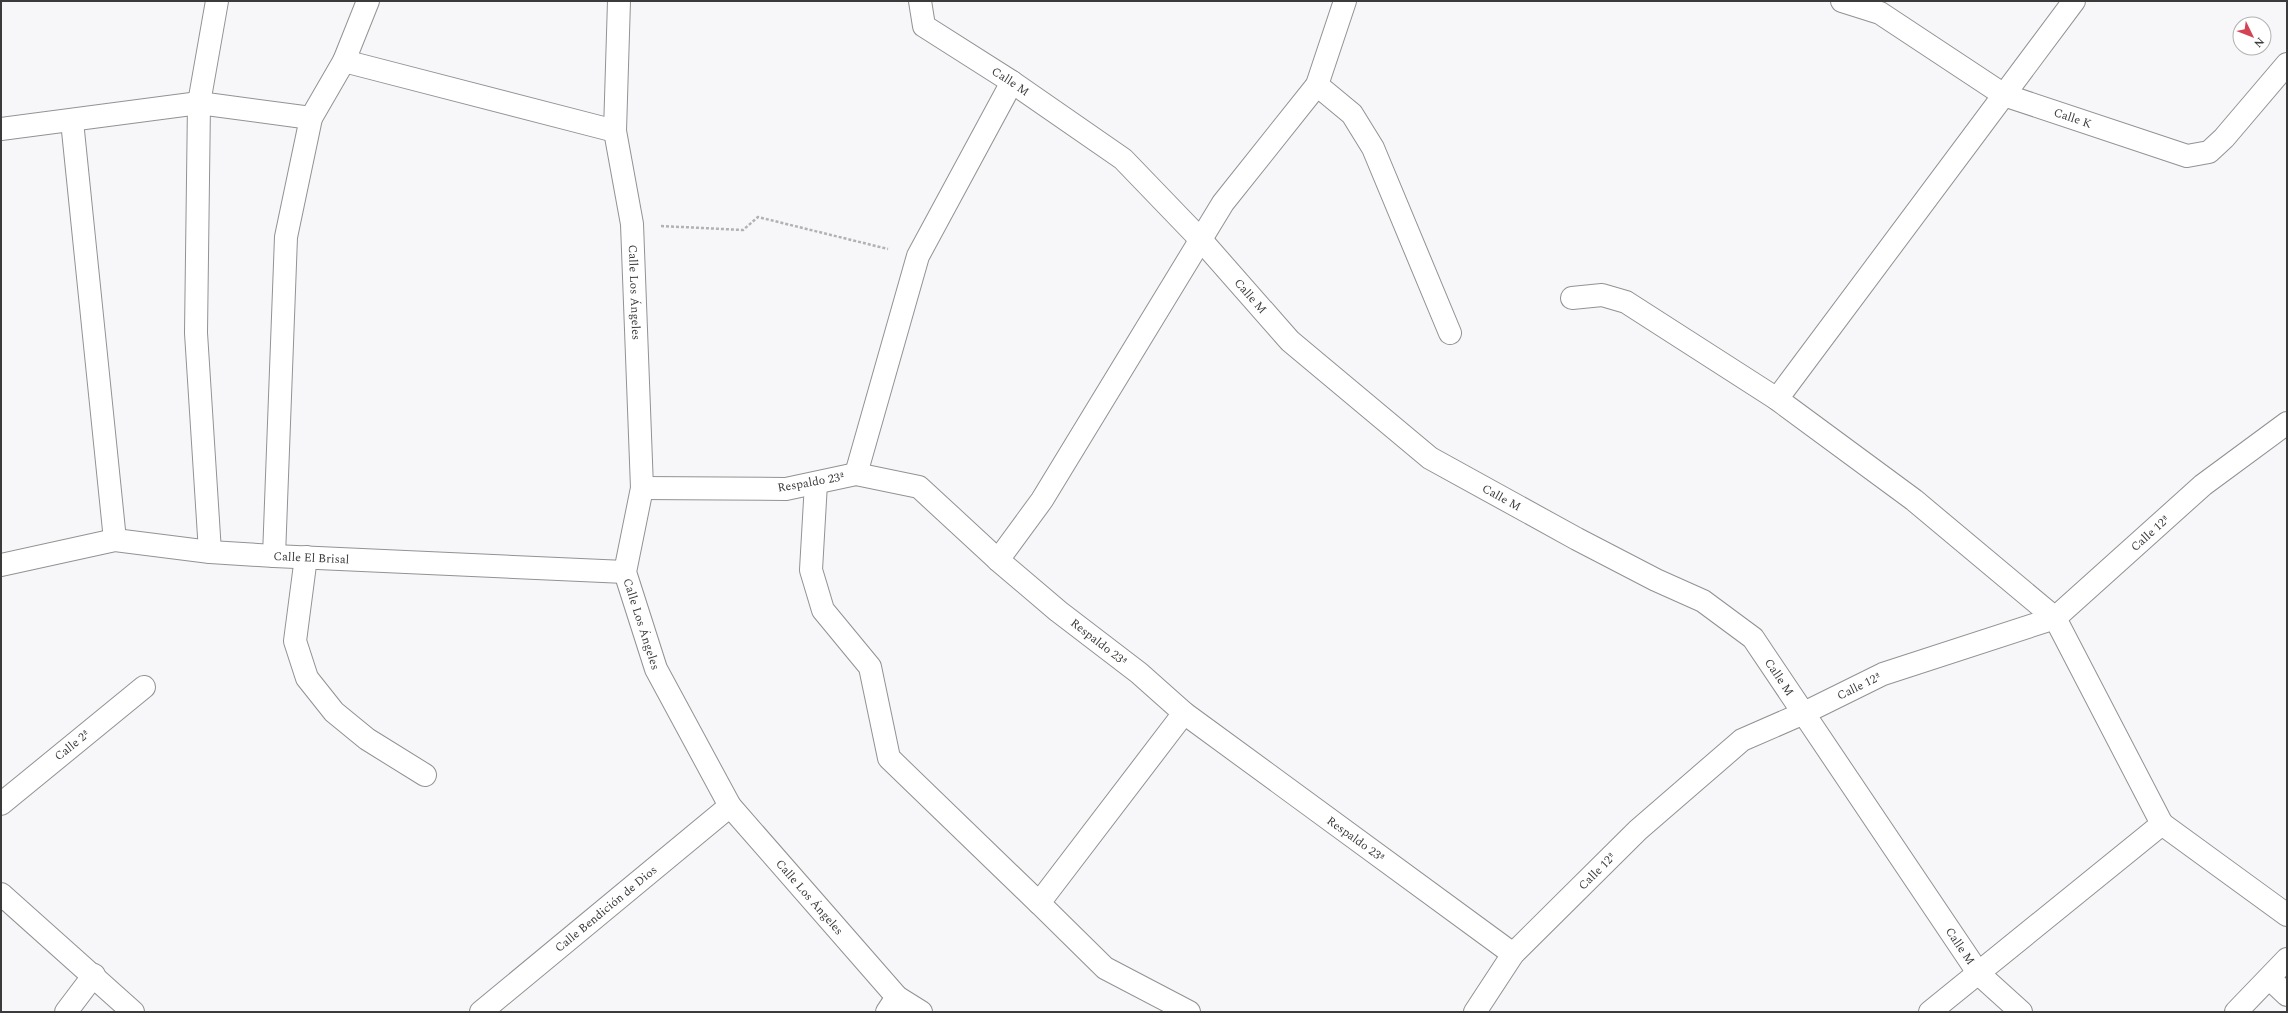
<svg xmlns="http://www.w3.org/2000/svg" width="2288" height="1013" font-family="Spectral,serif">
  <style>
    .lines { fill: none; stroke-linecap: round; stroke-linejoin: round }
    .minor-casing { stroke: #929194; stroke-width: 24 }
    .path { stroke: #b2b2b4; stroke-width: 2.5; stroke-dasharray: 3 2; stroke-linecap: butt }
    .minor { stroke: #fff; stroke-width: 22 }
    .labels { text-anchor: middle; stroke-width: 3; stroke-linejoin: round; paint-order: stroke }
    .street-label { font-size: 12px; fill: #3b3b3c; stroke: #fff }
  </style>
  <rect width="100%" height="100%" fill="#f7f7fa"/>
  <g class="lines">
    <g class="minor-casing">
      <g id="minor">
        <path id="s1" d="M 619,1 L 615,131 L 632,224 L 642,488 L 625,572 L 656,669 L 730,806 L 897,997 L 921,1012"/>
        <path id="s2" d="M 920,1 L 924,26 L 1012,82 L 1123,159 L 1202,241 L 1290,341 L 1430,458 L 1577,539 L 1656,580 L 1703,601 L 1753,638 L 1979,974 L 2021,1012"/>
        <path id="s3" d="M 1842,1 L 1880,13 L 2004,95 L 2187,156 L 2209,152 L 2224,138 L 2287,64"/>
        <path d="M 344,61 L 615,131"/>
        <path d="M 1317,85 L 1352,114 L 1373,148 L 1450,333"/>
        <path d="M 72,121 L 115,540"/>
        <path d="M 1,129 L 199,103 L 311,118"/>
        <path d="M 1572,298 L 1602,295 L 1626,302 L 1777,399 L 1914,500 L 2055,618 L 2162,824 L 1930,1012"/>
        <path d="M 1777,399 L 2074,1"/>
        <path d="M 856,474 L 918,256 L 1012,82"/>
        <path d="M 816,483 L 811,570 L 823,610 L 870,667 L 889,758 L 1039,903"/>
        <path d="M 642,488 L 786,489 L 856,474 L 919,487 L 998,560 L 1058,611 L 1139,673 L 1184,713 L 1513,954"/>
        <path d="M 210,552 L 196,333 L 199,103 L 217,1"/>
        <path d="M 274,556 L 286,237 L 311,118 L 344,61 L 368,1"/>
        <path d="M 306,557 L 295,641 L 307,678 L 334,712 L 367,739 L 425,775"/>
        <path d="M 998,560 L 1042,500 L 1223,203 L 1317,85 L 1345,1"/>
        <path id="s4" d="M 1,565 L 115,540 L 210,552 L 274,556 L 625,572"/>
        <path d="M 1184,713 L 1039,903 L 1105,968 L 1189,1012"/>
        <path d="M 1,804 L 144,687"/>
        <path d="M 2162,824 L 2287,915"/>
        <path d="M 1,894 L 133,1012"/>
        <path d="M 2270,979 L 2287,995"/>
        <path d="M 66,1012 L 94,975"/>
        <path id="s5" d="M 481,1012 L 730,806"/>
        <path d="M 887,1012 L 897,997"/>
        <path d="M 1475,1012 L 1513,954 L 1638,830 L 1742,740 L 1804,713 L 1883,674 L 2055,618 L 2203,485 L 2287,423"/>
        <path d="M 2236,1012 L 2287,959"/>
      </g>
    </g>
    <path class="path" d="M 661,226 L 743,230 L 758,217 L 888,249"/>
    <use href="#minor" class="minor"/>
  </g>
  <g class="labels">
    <g class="street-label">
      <text dy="4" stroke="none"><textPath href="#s2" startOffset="128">Calle M</textPath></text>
      <text dy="4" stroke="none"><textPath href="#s3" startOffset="261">Calle K</textPath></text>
      <text dy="4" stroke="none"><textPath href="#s1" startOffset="293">Calle Los Ángeles</textPath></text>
      <text dy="4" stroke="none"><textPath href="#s2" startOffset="452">Calle M</textPath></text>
      <text transform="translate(811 482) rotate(-10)" y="4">Respaldo 23ª</text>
      <text dy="4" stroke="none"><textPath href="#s2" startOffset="776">Calle M</textPath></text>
      <text transform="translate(2150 533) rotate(-42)" y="4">Calle 12ª</text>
      <text dy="4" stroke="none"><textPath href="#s4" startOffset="314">Calle El Brisal</textPath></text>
      <text dy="4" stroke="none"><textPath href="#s1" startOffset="629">Calle Los Ángeles</textPath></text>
      <text transform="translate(1099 642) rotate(38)" y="4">Respaldo 23ª</text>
      <text dy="4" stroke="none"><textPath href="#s2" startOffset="1112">Calle M</textPath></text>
      <text transform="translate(1859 686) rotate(-26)" y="4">Calle 12ª</text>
      <text transform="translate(72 745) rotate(-39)" y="4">Calle 2ª</text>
      <text transform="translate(1356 839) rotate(36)" y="4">Respaldo 23ª</text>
      <text transform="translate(1597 871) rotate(-45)" y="4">Calle 12ª</text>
      <text dy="4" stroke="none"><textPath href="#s1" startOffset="953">Calle Los Ángeles</textPath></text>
      <text dy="4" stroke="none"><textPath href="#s5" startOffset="162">Calle Bendición de Dios</textPath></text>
      <text dy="4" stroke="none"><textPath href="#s2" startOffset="1436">Calle M</textPath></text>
    </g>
  </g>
  <rect width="2288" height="1013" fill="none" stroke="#3b3b3c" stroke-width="4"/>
  <g transform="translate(2252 36) rotate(133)"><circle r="19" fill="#ffffff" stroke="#b1b1b1"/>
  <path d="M0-3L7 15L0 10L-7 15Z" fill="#d34354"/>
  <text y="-6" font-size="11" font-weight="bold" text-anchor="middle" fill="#3b3b3c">N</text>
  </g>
</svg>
